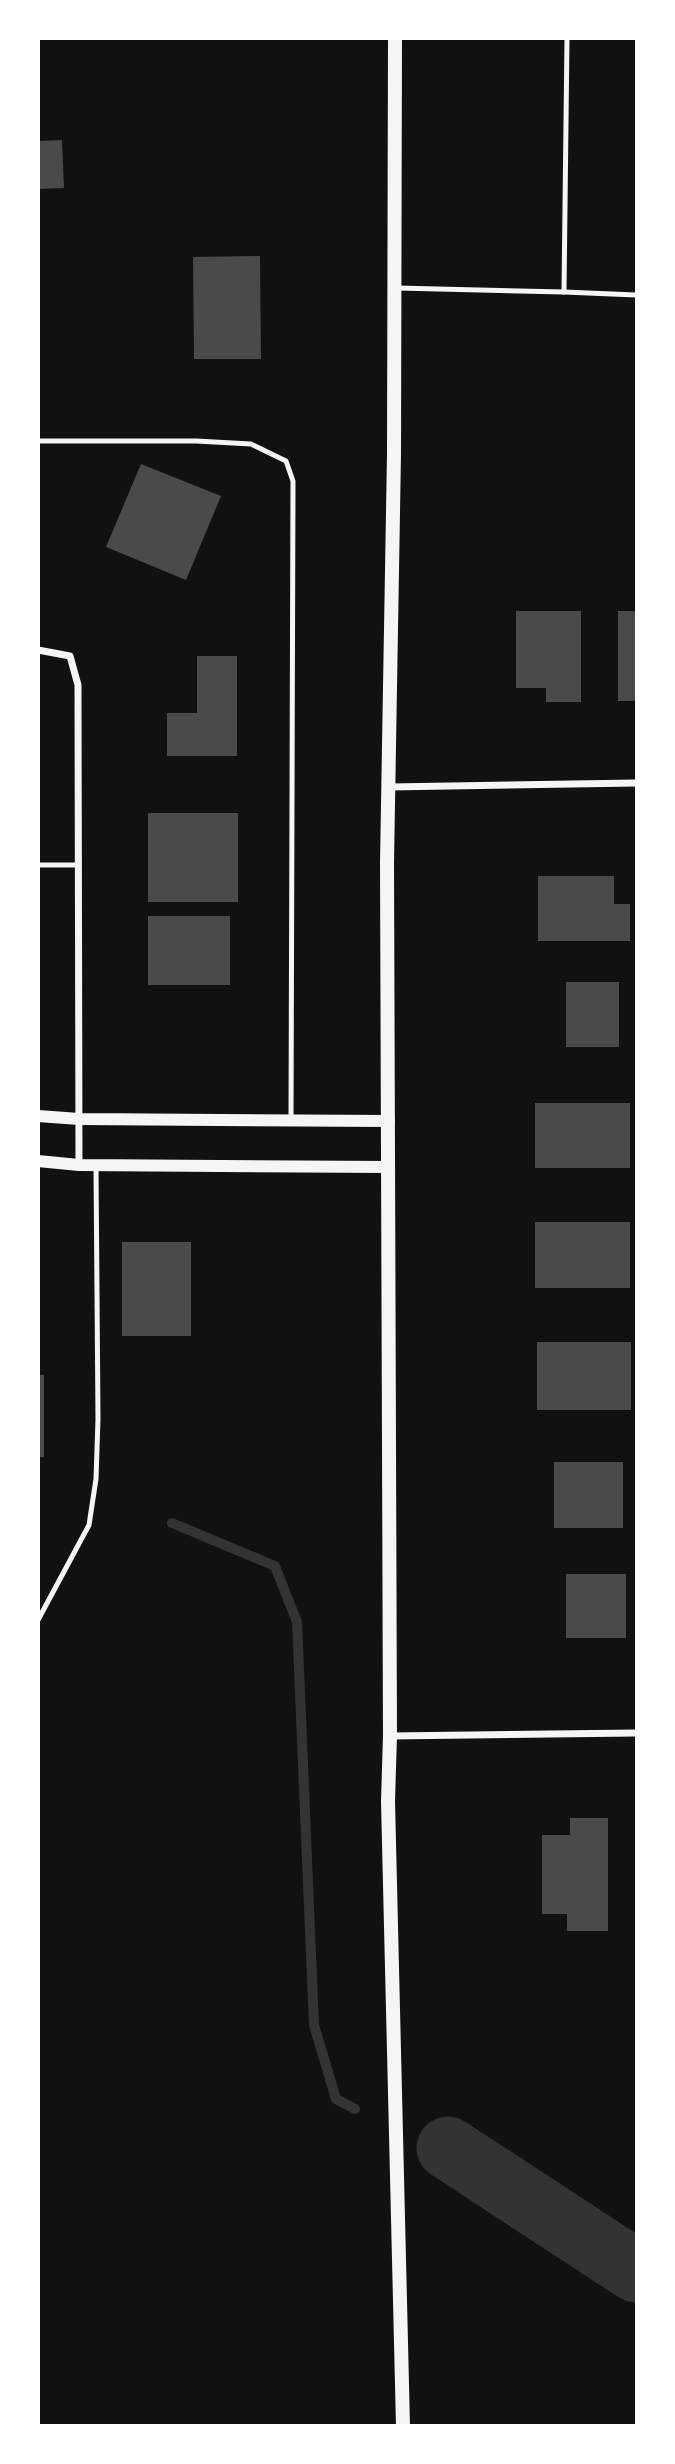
<svg xmlns="http://www.w3.org/2000/svg" width="675" height="2464" font-family="Karla,sans-serif">
  <style>
    .lines { fill: none; stroke-linecap: round; stroke-linejoin: round }
    .stream { stroke: #333; stroke-width: 10 }
    .river { stroke: #333; stroke-width: 63 }
    .building { fill: #4a4a4a }
    .service { stroke: #f5f5f5; stroke-width: 5 }
    .minor { stroke: #f5f5f5; stroke-width: 7 }
    .tertiary { stroke: #f5f5f5; stroke-width: 12 }
    .secondary { stroke: #f5f5f5; stroke-width: 14 }
  </style>
  <rect width="100%" height="100%" fill="#111"/>
  <g class="lines">
    <path class="stream" d="M 172,1523 L 275,1566 L 297,1622 L 314,2025 L 336,2099 L 355,2109"/>
    <path class="river" d="M 448,2148 L 636,2271"/>
  </g>
  <g class="building">
    <path d="M 62,140 L 64,188 L 38,189 L 38,141 Z"/>
    <path d="M 260,256 L 261,359 L 194,359 L 193,257 Z"/>
    <path d="M 141,464 L 221,496 L 186,580 L 106,547 Z"/>
    <path d="M 516,611 L 581,611 L 581,702 L 546,702 L 546,688 L 516,688 Z"/>
    <rect x="618" y="611" width="18" height="90"/>
    <path d="M 197,656 L 237,656 L 237,756 L 167,756 L 167,713 L 197,713 Z"/>
    <rect x="148" y="813" width="90" height="89"/>
    <path d="M 538,876 L 614,876 L 614,904 L 630,904 L 630,941 L 538,941 Z"/>
    <rect x="148" y="916" width="82" height="69"/>
    <rect x="566" y="982" width="53" height="65"/>
    <rect x="535" y="1103" width="95" height="65"/>
    <rect x="535" y="1222" width="95" height="66"/>
    <rect x="122" y="1242" width="69" height="94"/>
    <rect x="537" y="1342" width="94" height="68"/>
    <rect x="38" y="1375" width="6" height="82"/>
    <rect x="554" y="1462" width="69" height="66"/>
    <rect x="566" y="1574" width="60" height="64"/>
    <path d="M 570,1818 L 608,1818 L 608,1931 L 567,1931 L 567,1914 L 542,1914 L 542,1835 L 570,1835 Z"/>
  </g>
  <g class="lines">
    <g class="service">
      <path d="M 397,288 L 564,292 L 567,38"/>
      <path d="M 564,292 L 636,295"/>
      <path d="M 38,441 L 196,441 L 251,444 L 286,461 L 293,481 L 291,1121"/>
      <path d="M 38,865 L 78,865"/>
      <path d="M 38,1620 L 89,1525 L 96,1479 L 98,1419 L 96,1167"/>
    </g>
    <g class="minor">
      <path d="M 38,650 L 70,656 L 78,685 L 79,1165"/>
      <path d="M 389,787 L 636,783"/>
      <path d="M 390,1736 L 636,1733"/>
    </g>
    <g class="tertiary">
      <path d="M 38,1116 L 79,1119 L 389,1121"/>
      <path d="M 38,1161 L 79,1165 L 389,1167"/>
    </g>
    <path class="secondary" d="M 395,38 L 394,454 L 387,863 L 390,1736 L 388,1801 L 403,2426"/>
  </g>
  <rect width="675" height="2464" fill="none" stroke="#ffffff" stroke-width="80"/>
</svg>
